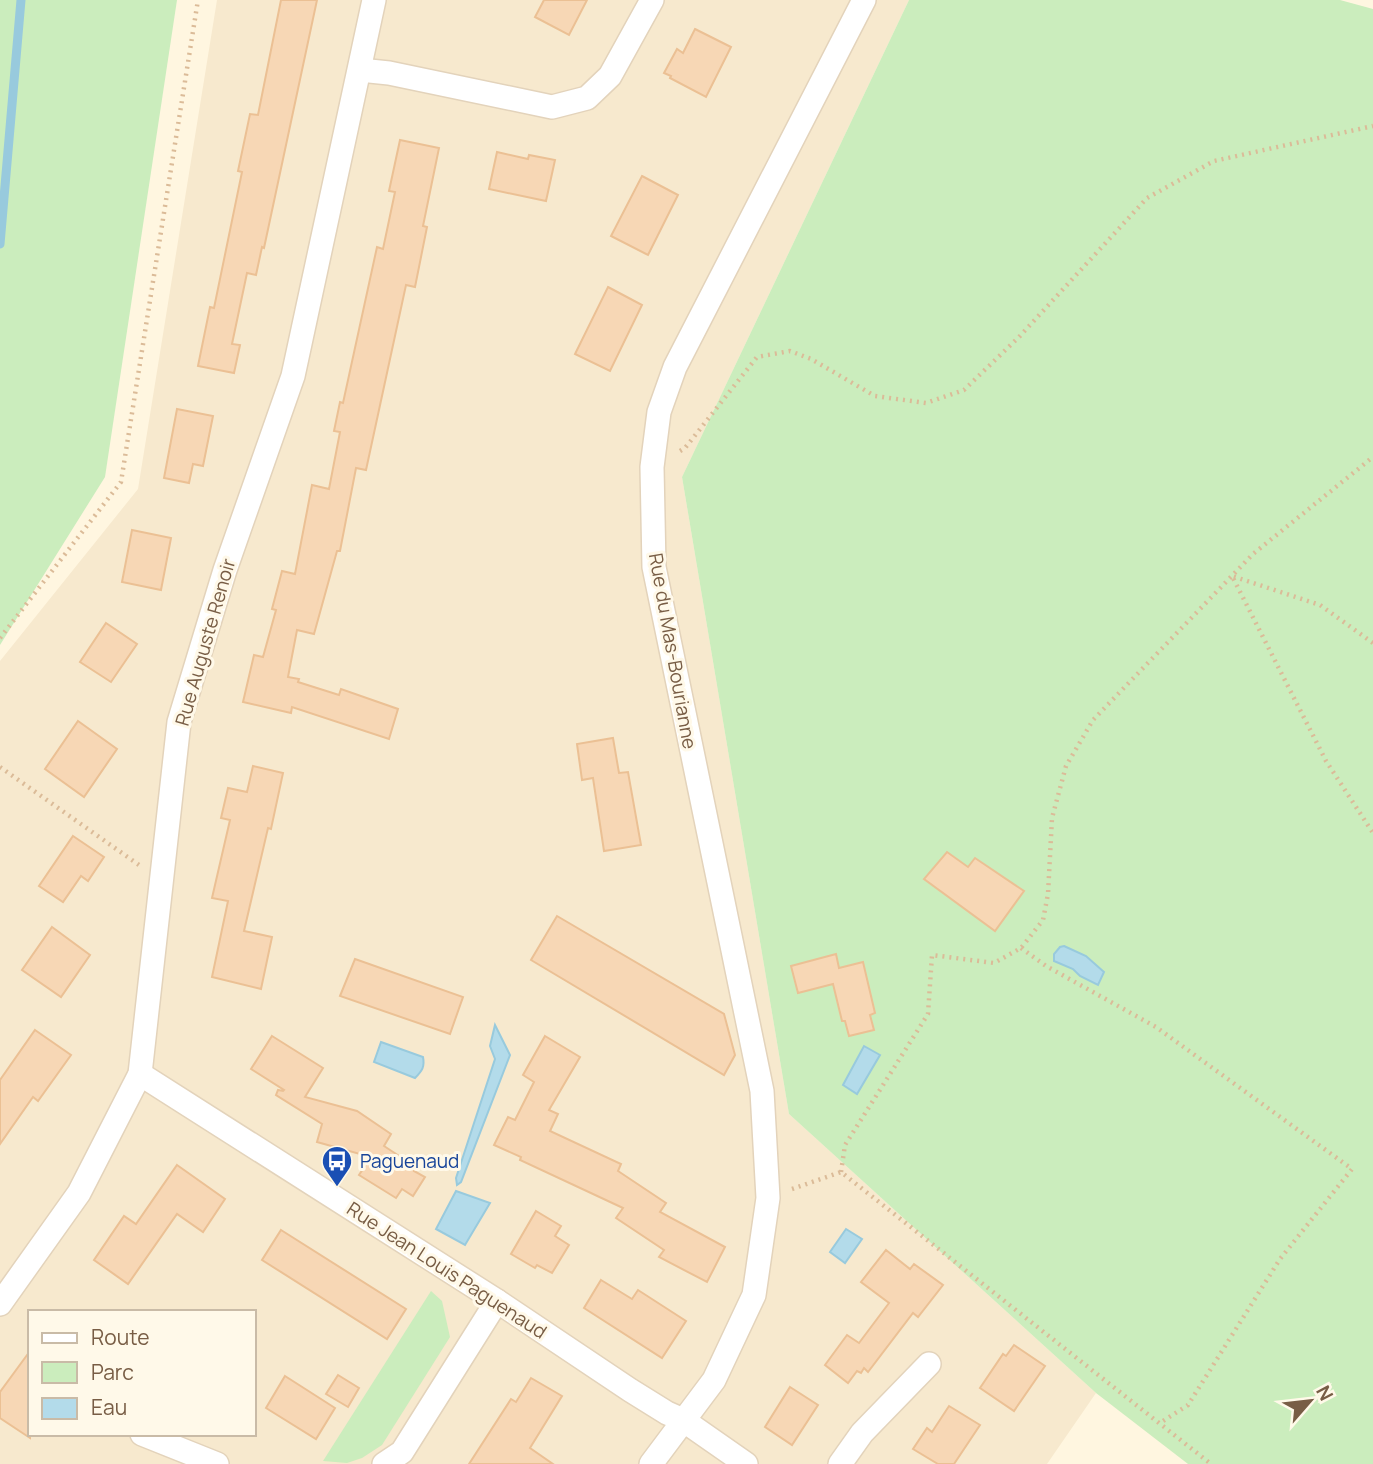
<svg xmlns="http://www.w3.org/2000/svg" width="1373" height="1464" font-family="Manrope,sans-serif">
  <style>
    .residential { fill: #f7e9ce; fill-rule: evenodd }
    .green { fill: #cbedbd }
    .water { fill: #b3dbea; stroke: #98cadd; stroke-width: 2 }
    .lines { fill: none; stroke-linecap: round; stroke-linejoin: round }
    .stream { stroke: #98cadd; stroke-width: 9 }
    .building { fill: #f7d7b5; stroke: #ebc094; stroke-width: 2 }
    .minor-casing { stroke: #e3d3bb; stroke-width: 26 }
    .path { stroke: #dbbb98; stroke-width: 4.5; stroke-dasharray: 2 5; stroke-linecap: butt }
    .minor { stroke: #fff; stroke-width: 23 }
    .labels { text-anchor: middle; stroke-width: 6; stroke-linejoin: round; paint-order: stroke }
    .street-label { font-size: 19px; fill: #785d45; stroke: #fff9e9 }
    .transit-label { font-size: 19px; fill: #164399; stroke: #fff9e9; text-anchor: start }
  </style>
  <rect width="100%" height="100%" fill="#fff6e0"/>
  <path class="residential" d="M 217,0 L 909,0 L 682,477 L 789,1114 L 1096,1393 L 1047,1464 L 0,1464 L 0,661 L 138,489 ZM 30,1312 L 254,1312 L 254,1434 L 30,1434 Z"/>
  <g class="green">
    <path d="M 0,0 L 177,0 L 105,477 L 0,645 Z"/>
    <path d="M 909,0 L 1340,0 L 1373,9 L 1373,1464 L 1188,1464 L 1096,1393 L 789,1114 L 682,477 Z"/>
    <path d="M 431,1291 L 442,1301 L 450,1337 L 382,1445 L 362,1458 L 347,1463 L 323,1461 Z"/>
  </g>
  <g class="water">
    <path d="M 1064,946 L 1086,956 L 1104,972 L 1098,985 L 1080,976 L 1073,969 L 1054,961 L 1054,954 L 1060,947 Z"/>
    <path d="M 495,1025 L 510,1055 L 461,1182 L 457,1185 L 456,1178 L 495,1059 L 490,1046 Z"/>
    <path d="M 381,1042 L 423,1057 C 425,1067 422,1071 415,1078 L 374,1062 Z"/>
    <path d="M 864,1046 L 880,1055 L 857,1094 L 843,1085 Z"/>
    <path d="M 456,1191 L 490,1203 L 465,1245 L 436,1229 Z"/>
    <path d="M 846,1229 L 862,1239 L 845,1263 L 830,1252 Z"/>
  </g>
  <g class="lines">
    <path class="stream" d="M 0,244 L 21,0"/>
  </g>
  <g class="building">
    <path d="M 281,0 L 317,0 L 264,248 L 262,247 L 256,275 L 247,273 L 232,344 L 240,345 L 234,373 L 198,366 L 210,307 L 214,308 L 242,172 L 238,171 L 250,114 L 258,115 Z"/>
    <path d="M 544,0 L 587,0 L 569,35 L 535,17 Z"/>
    <path d="M 695,29 L 731,47 L 706,97 L 670,78 L 671,76 L 664,73 L 677,49 L 683,53 Z"/>
    <path d="M 400,140 L 439,148 L 423,226 L 427,227 L 415,287 L 406,285 L 366,470 L 356,468 L 340,551 L 337,551 L 314,634 L 297,630 L 288,677 L 299,679 L 298,682 L 339,695 L 341,689 L 398,709 L 389,739 L 292,707 L 291,713 L 243,702 L 254,655 L 263,657 L 276,610 L 272,609 L 282,571 L 295,574 L 312,485 L 329,489 L 340,432 L 334,431 L 340,402 L 343,403 L 377,247 L 383,249 L 395,192 L 389,191 Z"/>
    <path d="M 497,152 L 528,159 L 529,155 L 555,160 L 546,201 L 489,189 Z"/>
    <path d="M 642,176 L 678,195 L 648,255 L 611,236 Z"/>
    <path d="M 608,287 L 642,305 L 610,371 L 575,354 Z"/>
    <path d="M 177,409 L 213,416 L 203,466 L 193,464 L 189,483 L 164,478 Z"/>
    <path d="M 132,530 L 171,538 L 161,590 L 122,582 Z"/>
    <path d="M 106,623 L 137,644 L 111,682 L 80,662 Z"/>
    <path d="M 78,721 L 117,749 L 84,797 L 45,769 Z"/>
    <path d="M 613,738 L 619,773 L 628,772 L 641,845 L 604,851 L 593,778 L 582,780 L 577,744 Z"/>
    <path d="M 253,766 L 283,773 L 271,829 L 268,828 L 244,931 L 272,937 L 261,989 L 212,977 L 228,901 L 212,898 L 230,820 L 221,818 L 228,788 L 247,792 Z"/>
    <path d="M 73,836 L 104,857 L 88,881 L 81,876 L 63,902 L 39,886 Z"/>
    <path d="M 947,852 L 968,867 L 975,858 L 1024,891 L 995,931 L 924,879 Z"/>
    <path d="M 557,916 L 724,1014 L 735,1055 L 724,1075 L 531,960 Z"/>
    <path d="M 52,927 L 90,955 L 61,997 L 22,970 Z"/>
    <path d="M 836,954 L 839,968 L 863,962 L 875,1013 L 870,1015 L 874,1030 L 849,1036 L 845,1021 L 842,1021 L 833,984 L 798,993 L 791,966 Z"/>
    <path d="M 355,959 L 463,997 L 450,1034 L 340,996 Z"/>
    <path d="M 35,1030 L 71,1055 L 38,1101 L 33,1097 L 0,1144 L 0,1080 Z"/>
    <path d="M 272,1036 L 323,1068 L 305,1097 L 357,1111 L 391,1134 L 384,1146 L 416,1167 L 414,1171 L 425,1177 L 413,1196 L 402,1189 L 396,1198 L 359,1175 L 371,1157 L 317,1142 L 322,1124 L 276,1095 L 278,1090 L 283,1091 L 284,1090 L 251,1069 Z"/>
    <path d="M 545,1036 L 580,1057 L 549,1110 L 558,1114 L 550,1131 L 621,1164 L 618,1171 L 666,1203 L 660,1212 L 725,1247 L 707,1282 L 659,1257 L 664,1250 L 616,1218 L 623,1208 L 520,1160 L 521,1157 L 494,1145 L 508,1117 L 515,1120 L 534,1082 L 523,1075 Z"/>
    <path d="M 177,1165 L 225,1199 L 203,1232 L 177,1214 L 128,1284 L 94,1260 L 124,1216 L 136,1224 Z"/>
    <path d="M 536,1211 L 561,1226 L 555,1236 L 569,1245 L 552,1273 L 537,1265 L 535,1268 L 511,1254 Z"/>
    <path d="M 281,1230 L 406,1309 L 387,1339 L 262,1260 Z"/>
    <path d="M 886,1250 L 910,1269 L 914,1264 L 943,1285 L 918,1317 L 913,1313 L 868,1372 L 864,1368 L 861,1373 L 857,1371 L 848,1383 L 825,1365 L 847,1335 L 859,1343 L 889,1303 L 861,1282 Z"/>
    <path d="M 601,1280 L 632,1299 L 638,1290 L 686,1321 L 662,1358 L 584,1308 Z"/>
    <path d="M 1014,1345 L 1045,1366 L 1014,1411 L 980,1388 L 1003,1354 L 1006,1356 Z"/>
    <path d="M 30,1351 L 30,1438 L 0,1418 L 0,1392 Z"/>
    <path d="M 338,1375 L 359,1388 L 348,1407 L 326,1394 Z"/>
    <path d="M 285,1376 L 335,1408 L 316,1439 L 266,1408 Z"/>
    <path d="M 531,1378 L 562,1396 L 530,1448 L 553,1464 L 469,1464 L 511,1399 L 516,1402 Z"/>
    <path d="M 790,1387 L 818,1405 L 792,1445 L 765,1427 Z"/>
    <path d="M 949,1406 L 980,1425 L 954,1464 L 938,1464 L 913,1449 L 927,1428 L 932,1432 Z"/>
  </g>
  <g class="lines">
    <g class="minor-casing">
      <g id="minor">
        <path d="M 360,70 L 389,73 L 552,107 L 587,98 L 610,76 L 652,0"/>
        <path d="M 140,1074 L 497,1301 L 630,1390 L 667,1413 L 683,1420 L 746,1464"/>
        <path d="M 0,1304 L 79,1193 L 140,1074 L 179,722 L 225,570 L 293,376 L 374,0"/>
        <path d="M 142,1434 L 217,1464"/>
        <path d="M 384,1464 L 402,1452 L 497,1301"/>
        <path d="M 651,1464 L 714,1380 L 754,1295 L 768,1198 L 762,1091 L 654,567 L 652,467 L 659,412 L 675,367 L 864,0"/>
        <path d="M 840,1464 L 862,1433 L 929,1364"/>
      </g>
    </g>
    <g class="path">
      <path d="M 680,451 L 685,448 L 757,357 L 790,351 L 811,359 L 875,396 L 926,403 L 964,390 L 1019,337 L 1147,198 L 1214,161 L 1373,126"/>
      <path d="M 0,638 L 121,482 L 198,0"/>
      <path d="M 1373,643 L 1320,605 L 1232,576 L 1326,761 L 1373,833"/>
      <path d="M 0,767 L 139,865"/>
      <path d="M 1021,948 L 1046,966 L 1156,1027 L 1352,1169 L 1280,1259 L 1188,1405 L 1160,1423"/>
      <path d="M 841,1172 L 845,1145 L 928,1014 L 932,955 L 994,963 L 1021,948 L 1043,920 L 1048,894 L 1052,818 L 1066,766 L 1093,720 L 1253,554 L 1373,457"/>
      <path d="M 792,1189 L 841,1172 L 1211,1464"/>
    </g>
    <use href="#minor" class="minor"/>
  </g>
  <defs>
    <g id="bus-pin" transform="scale(1.575)"><path d="M0 17L-7.5 6A9.5 9.5 0 1 1 7.5 6Z" fill="#1a4fb4" stroke="#fff9e9"/><path d="M-5-6H5V4H4V6H2V4H-2V6H-4V4H-5ZM-3.5-4V0h7V-4ZM-3.5 1.2v1.5H-2V1.2ZM2 1.2v1.5H3.5V1.2Z" fill="#fff"/></g>
  </defs>
  <g fill-rule="evenodd">
    <use href="#bus-pin" x="337" y="1161"/>
  </g>
  <g class="labels">
    <g class="street-label">
      <text transform="translate(205 642) rotate(-74)" y="7">Rue Auguste Renoir</text>
      <text transform="translate(673 651) rotate(80)" y="7">Rue du Mas-Bourianne</text>
      <text transform="translate(447 1270) rotate(33)" y="7">Rue Jean Louis Paguenaud</text>
    </g>
    <g class="transit-label">
      <text x="360" y="1168">Paguenaud</text>
    </g>
  </g>
  <rect x="28" y="1310" width="228" height="126" fill="#fff9e9" stroke="#c9bba7" stroke-width="2"/>
  <rect x="42" y="1333" width="35" height="10" fill="#ffffff" stroke="#c9bba7" stroke-width="2"/>
  <text x="91" y="1345" font-size="21" fill="#785d45">Route</text>
  <rect x="42" y="1362" width="35" height="21" fill="#cbedbd" stroke="#c9bba7" stroke-width="2"/>
  <text x="91" y="1380" font-size="21" fill="#785d45">Parc</text>
  <rect x="42" y="1398" width="35" height="21" fill="#b3dbea" stroke="#c9bba7" stroke-width="2"/>
  <text x="91" y="1415" font-size="21" fill="#785d45">Eau</text>
  <g transform="translate(1310 1401) rotate(62)" stroke="#fff9e9" stroke-width="5" paint-order="stroke">
  <path d="M0-5L12 26L0 18L-12 26Z" fill="#785d45"/>
  <text y="-10" font-size="19" font-weight="bold" text-anchor="middle" fill="#785d45">N</text>
  </g>
</svg>
